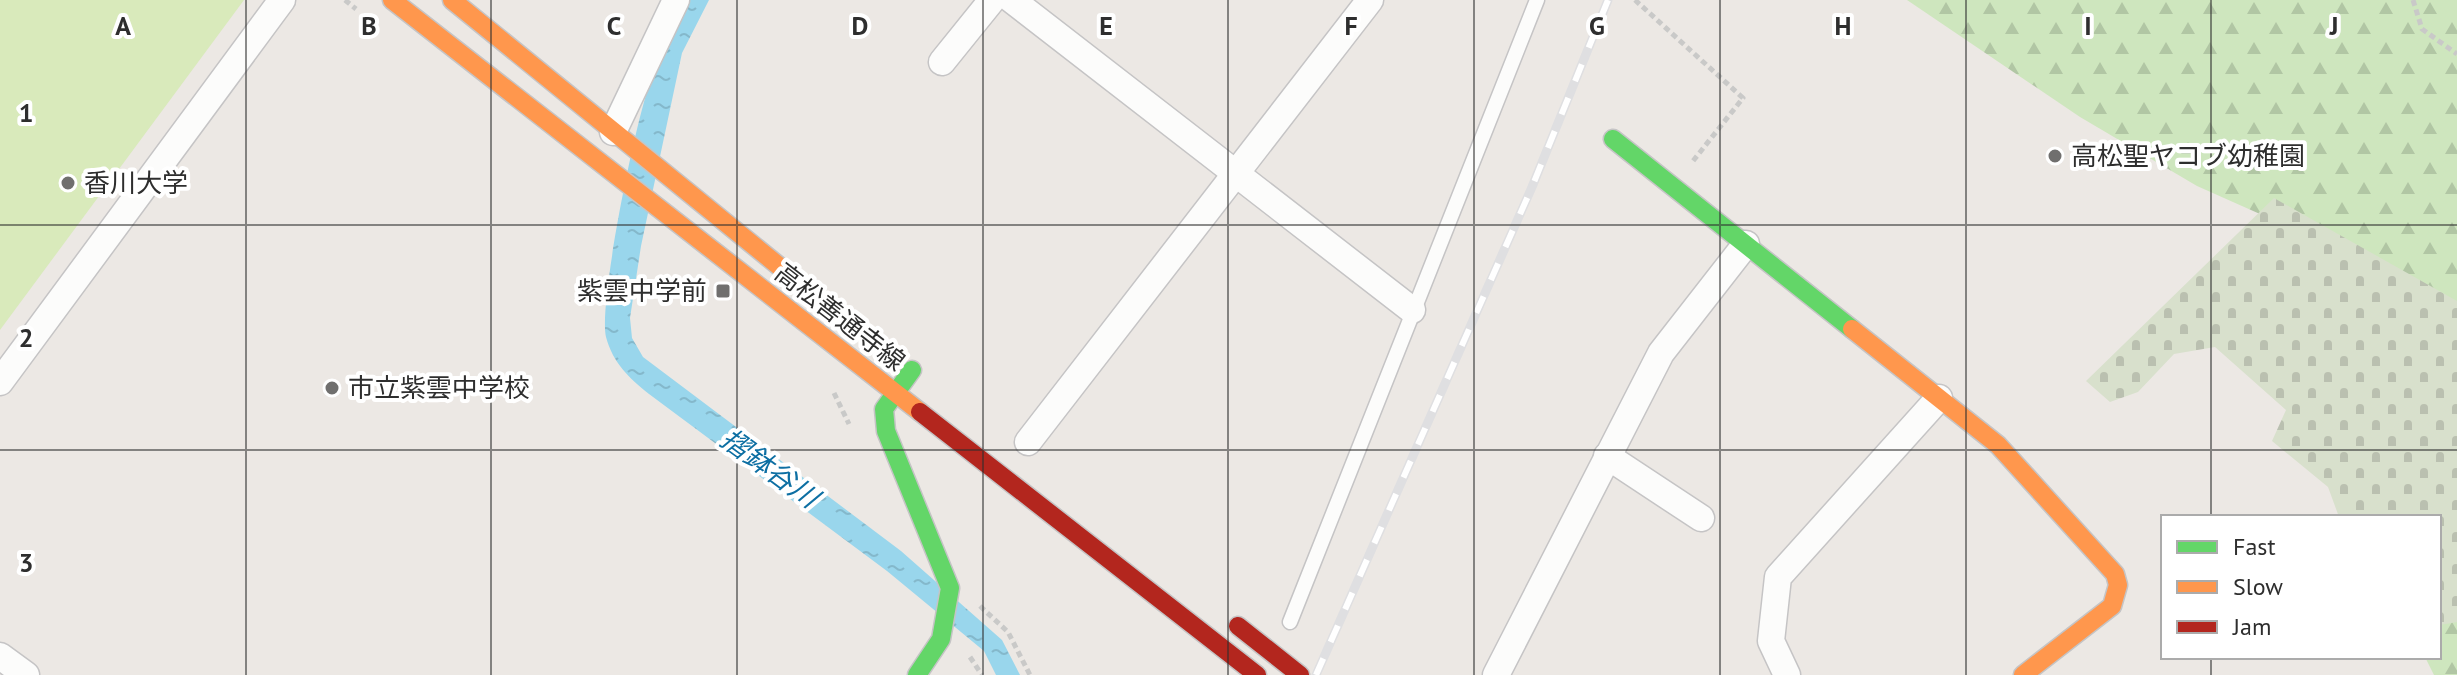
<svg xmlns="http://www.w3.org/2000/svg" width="2457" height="675" font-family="'PT Sans','Noto Sans JP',sans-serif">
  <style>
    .forest { fill: url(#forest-firs) }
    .cemetery { fill: url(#cemetery-stones) }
    .pitch { fill: #d9eabb }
    .water { fill: url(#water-ripples) }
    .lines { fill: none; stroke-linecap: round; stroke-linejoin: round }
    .lane-casing { stroke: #c5c4c5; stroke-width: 17 }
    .street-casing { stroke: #c5c4c5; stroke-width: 29 }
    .fast-casing { stroke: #c5c4c5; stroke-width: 21 }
    .slow-casing { stroke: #c5c4c5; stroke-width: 21 }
    .jam-casing { stroke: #c5c4c5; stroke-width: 21 }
    .path { stroke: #c9c9c8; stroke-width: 5; stroke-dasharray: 6 4; stroke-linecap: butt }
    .lane { stroke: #fcfcfb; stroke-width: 14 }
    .street { stroke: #fcfcfb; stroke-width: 26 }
    .fast { stroke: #63d668; stroke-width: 18 }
    .slow { stroke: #ff974d; stroke-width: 18 }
    .jam { stroke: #b3261e; stroke-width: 18 }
    .rail-casing { stroke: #dfdfe1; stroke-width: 9 }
    .rail { stroke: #fff; stroke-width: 6; stroke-dasharray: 18; stroke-linecap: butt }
    .grid { fill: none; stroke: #2e2e2e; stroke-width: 2; stroke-opacity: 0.55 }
    .poi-dot { fill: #706f6e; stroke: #fff; stroke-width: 3 }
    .labels { text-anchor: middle; stroke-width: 8; stroke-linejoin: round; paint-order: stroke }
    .poi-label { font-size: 26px; fill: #2e2e2e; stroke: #fff; text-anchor: start }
    .street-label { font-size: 26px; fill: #2e2e2e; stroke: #fff }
    .water-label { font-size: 28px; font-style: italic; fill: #0d6fa3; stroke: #fff }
    .grid-label { font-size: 26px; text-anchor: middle; font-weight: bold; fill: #2e2e2e; stroke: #fff; stroke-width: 8; stroke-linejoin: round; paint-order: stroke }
  </style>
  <defs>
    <pattern id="forest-firs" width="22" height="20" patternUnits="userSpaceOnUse" patternTransform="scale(2)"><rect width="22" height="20" fill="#cee6be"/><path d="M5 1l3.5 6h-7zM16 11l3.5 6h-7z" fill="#b1c6a4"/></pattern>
    <pattern id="cemetery-stones" width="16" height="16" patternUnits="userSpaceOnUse" patternTransform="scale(2)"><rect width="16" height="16" fill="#d8e0cc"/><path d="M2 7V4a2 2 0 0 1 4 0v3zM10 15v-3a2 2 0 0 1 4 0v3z" fill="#bac0b0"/></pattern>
    <pattern id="water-ripples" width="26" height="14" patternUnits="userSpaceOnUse" patternTransform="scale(2)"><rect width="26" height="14" fill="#99d6ec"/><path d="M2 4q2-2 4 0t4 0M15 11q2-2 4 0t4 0" fill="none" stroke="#84b8cb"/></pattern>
  </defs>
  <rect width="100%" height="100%" fill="#ece8e4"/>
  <g class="forest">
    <path d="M 1907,0 L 2457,0 L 2457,302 L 2197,186 L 2080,117 Z"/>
    <path d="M 2439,604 L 2457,608 L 2457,675 L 2434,675 L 2425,657 L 2439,657 Z"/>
  </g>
  <path class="cemetery" d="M 2274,198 L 2457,301 L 2457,622 L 2439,625 L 2439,517 L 2339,517 L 2328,487 L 2272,441 L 2286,410 L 2215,347 L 2174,354 L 2138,392 L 2110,402 L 2086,381 Z"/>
  <path class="pitch" d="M 0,0 L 244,0 L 0,330 Z"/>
  <path class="water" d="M 690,0 L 709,0 L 682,53 L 641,246 L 630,318 L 632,338 L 643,357 L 901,551 L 1002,640 L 1020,675 L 996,675 L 984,651 L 887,571 L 649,394 C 629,378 613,363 606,337 C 598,303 637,113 652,77 C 663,51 677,25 690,0 Z"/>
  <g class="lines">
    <g class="lane-casing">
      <path id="lane" d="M 1290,622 L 1537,0"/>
    </g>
    <g class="street-casing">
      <g id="street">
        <path d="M 1012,0 L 1412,310"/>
        <path d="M 942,62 L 992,0"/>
        <path d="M 613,132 L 676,0"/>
        <path d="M 0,382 L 282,0"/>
        <path d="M 1028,442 L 1370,0"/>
        <path d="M 1607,456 L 1701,518"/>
        <path d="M 0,656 L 26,675"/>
        <path d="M 1496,675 L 1661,353 L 1746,244"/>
        <path d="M 1787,675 L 1771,641 L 1778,577 L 1939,398"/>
      </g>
    </g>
    <g class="fast-casing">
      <g id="fast">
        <path d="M 1613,139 L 1852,329"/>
        <path d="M 912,370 L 884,409 L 886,431 L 950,588 L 941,639 L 917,675"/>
      </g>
    </g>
    <g class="slow-casing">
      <g id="slow">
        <path d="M 392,0 L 920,412"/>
        <path d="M 452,0 L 796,280"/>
        <path d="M 1852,329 L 1998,445 L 2115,574 L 2118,585 L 2112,606 L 2023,675"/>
      </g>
    </g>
    <g class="jam-casing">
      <g id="jam">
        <path d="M 920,412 L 1257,675"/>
        <path d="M 1238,626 L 1300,675"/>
      </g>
    </g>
    <g class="path">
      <path d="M 345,0 L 356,9"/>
      <path d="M 1635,0 L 1743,98 L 1693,161"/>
      <path d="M 2413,0 L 2422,29 L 2457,54"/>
      <path d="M 834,393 L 849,424"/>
      <path d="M 980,606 L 1008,632 L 1030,675"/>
      <path d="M 970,657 L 982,675"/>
    </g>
    <use href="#lane" class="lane"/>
    <use href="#street" class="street"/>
    <use href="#fast" class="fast"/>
    <use href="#slow" class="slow"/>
    <use href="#jam" class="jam"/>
    <g class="rail-casing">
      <path id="rail" d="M 1316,675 L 1532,187 L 1608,0"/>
    </g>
    <use href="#rail" class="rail"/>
  </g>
  <path class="grid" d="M 246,0 L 246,675M 491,0 L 491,675M 737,0 L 737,675M 983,0 L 983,675M 1228,0 L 1228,675M 1474,0 L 1474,675M 1720,0 L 1720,675M 1966,0 L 1966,675M 2211,0 L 2211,517M 0,225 L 2457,225M 0,450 L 2457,450M 2211,657 L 2211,675"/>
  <g class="poi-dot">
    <circle cx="2055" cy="156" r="8"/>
    <circle cx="68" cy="183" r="8"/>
    <rect x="715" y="283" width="16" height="16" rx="4"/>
    <circle cx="332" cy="388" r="8"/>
  </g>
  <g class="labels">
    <g class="poi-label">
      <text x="2071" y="165">高松聖ヤコブ幼稚園</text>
      <text x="84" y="192">香川大学</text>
      <text x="707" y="300" text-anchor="end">紫雲中学前</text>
      <text x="348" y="397">市立紫雲中学校</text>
    </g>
    <g class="street-label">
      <text transform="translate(840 317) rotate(38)" y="9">高松善通寺線</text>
    </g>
    <g class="water-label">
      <text transform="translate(770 468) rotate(36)" y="10">摺鉢谷川</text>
    </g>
  </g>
  <g class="grid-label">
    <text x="123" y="35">A</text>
    <text x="369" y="35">B</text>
    <text x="614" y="35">C</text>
    <text x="860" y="35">D</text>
    <text x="1106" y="35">E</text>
    <text x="1351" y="35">F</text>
    <text x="1597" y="35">G</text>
    <text x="1843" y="35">H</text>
    <text x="2088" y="35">I</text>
    <text x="2334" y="35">J</text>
    <text x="26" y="122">1</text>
    <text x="26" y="347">2</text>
    <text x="26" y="572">3</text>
  </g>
  <rect x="2161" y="515" width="280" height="144" fill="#ffffff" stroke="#ababab" stroke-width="2"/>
  <rect x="2177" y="541" width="40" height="12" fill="#63d668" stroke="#ababab" stroke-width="2"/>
  <text x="2233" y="555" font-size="24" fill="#2e2e2e">Fast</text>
  <rect x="2177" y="581" width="40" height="12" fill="#ff974d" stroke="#ababab" stroke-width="2"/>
  <text x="2233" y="595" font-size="24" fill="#2e2e2e">Slow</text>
  <rect x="2177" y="621" width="40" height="12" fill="#b3261e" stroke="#ababab" stroke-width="2"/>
  <text x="2233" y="635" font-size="24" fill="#2e2e2e">Jam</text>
</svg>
